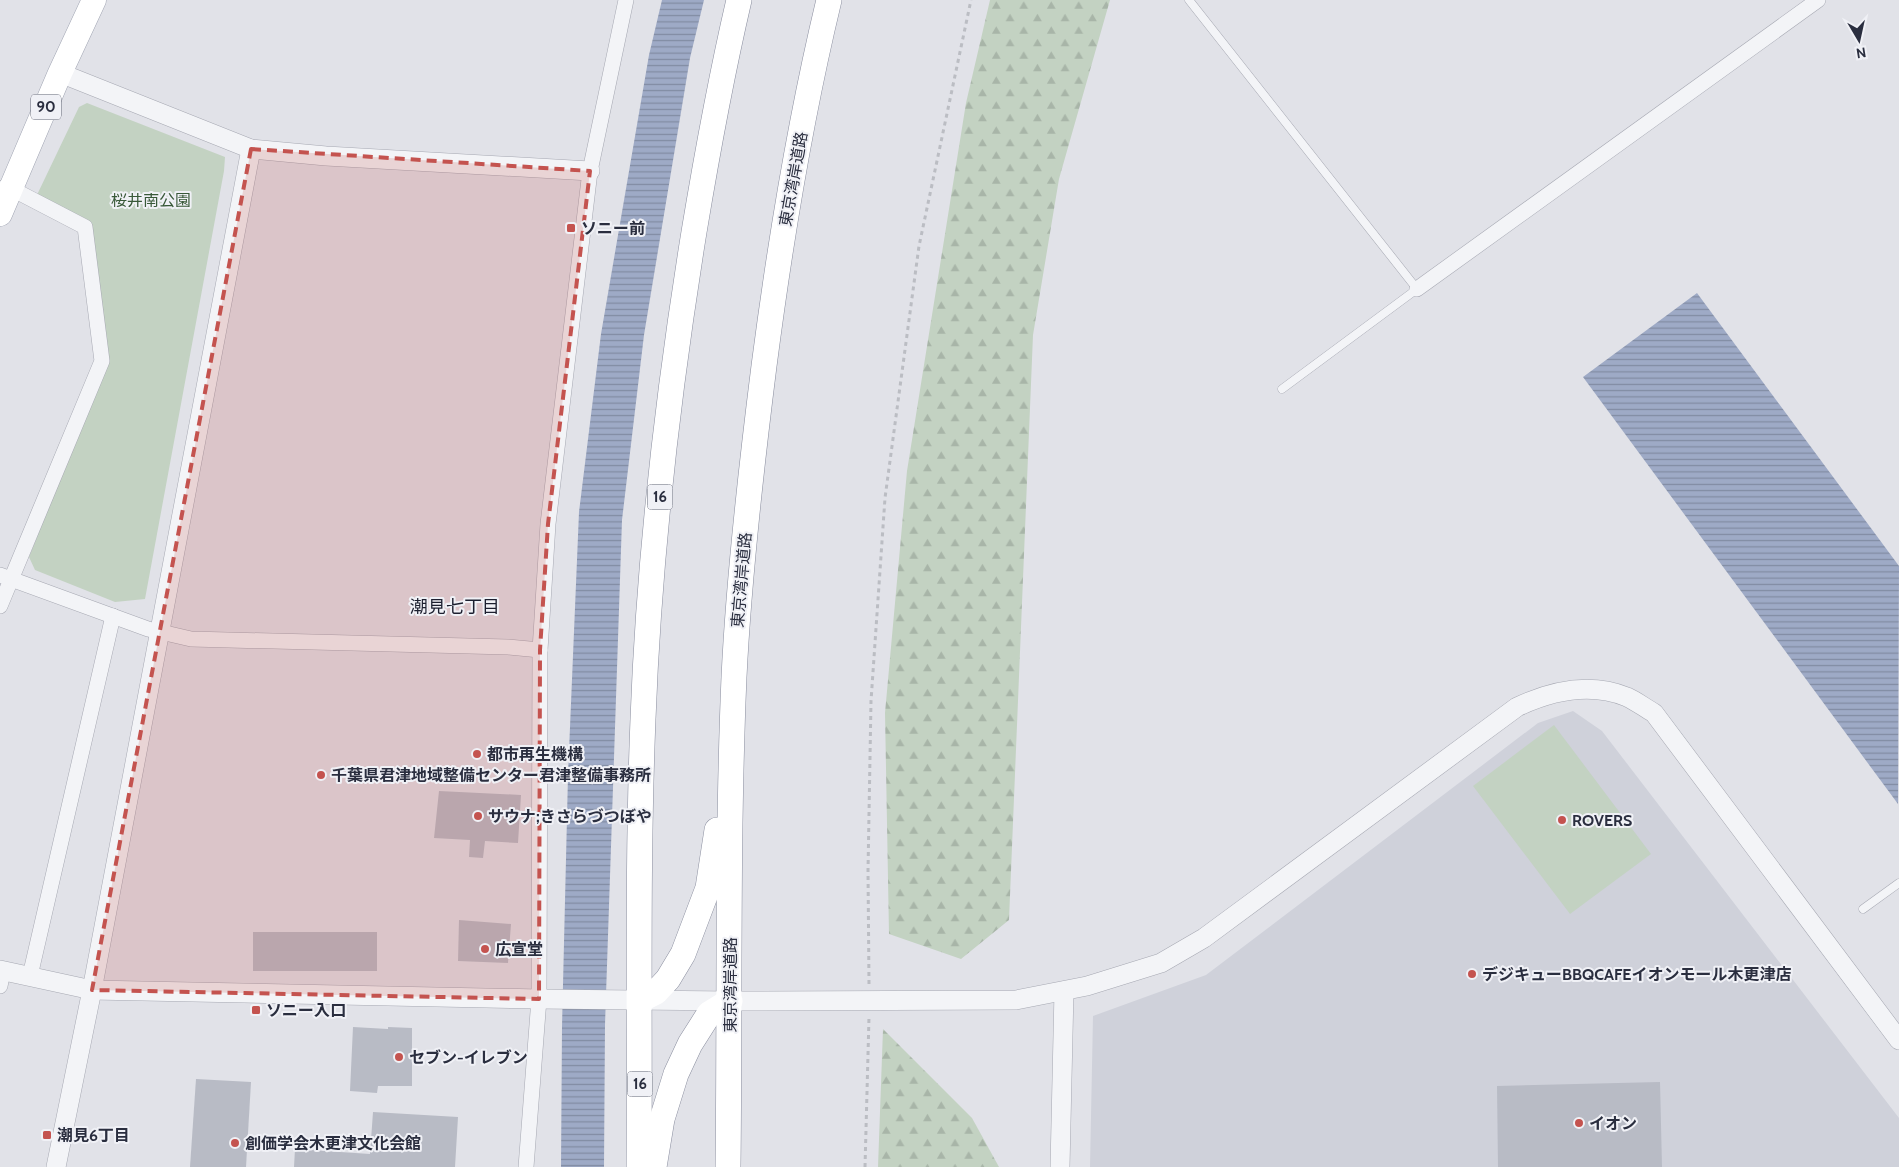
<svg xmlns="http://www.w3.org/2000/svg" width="1899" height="1167" font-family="Cabin,'Noto Sans JP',sans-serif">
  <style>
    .built { fill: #cfd1da }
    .forest { fill: url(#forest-firs) }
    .park { fill: #c3d2c2 }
    .water { fill: url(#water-rules) }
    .building { fill: #b8bbc5 }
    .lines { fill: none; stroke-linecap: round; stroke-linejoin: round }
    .service-casing { stroke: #a6a8b2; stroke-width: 9 }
    .minor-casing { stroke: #a6a8b2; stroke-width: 16 }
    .tertiary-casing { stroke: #a6a8b2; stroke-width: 20 }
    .primary-casing { stroke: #a1a5b3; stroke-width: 25 }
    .trunk-casing { stroke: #898d9e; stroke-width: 26 }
    .path { stroke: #bbbdc3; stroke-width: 3; stroke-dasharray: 4 4; stroke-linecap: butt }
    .service { stroke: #f3f4f7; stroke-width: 8 }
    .minor { stroke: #f3f4f7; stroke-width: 15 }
    .tertiary { stroke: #f3f4f7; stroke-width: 19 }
    .primary { stroke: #fff; stroke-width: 24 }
    .trunk { stroke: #fff; stroke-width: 25 }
    .marked { fill: #c4534f; fill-opacity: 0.2; stroke: #c4534f; stroke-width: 4; stroke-dasharray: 10 6; stroke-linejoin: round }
    .poi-dot { fill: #c4534f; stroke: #f0f1f6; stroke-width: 2 }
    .labels { text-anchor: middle; stroke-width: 4; stroke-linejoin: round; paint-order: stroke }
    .shield { fill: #f0f1f6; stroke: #656876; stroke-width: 1 }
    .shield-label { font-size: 15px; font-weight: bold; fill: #2a2e3f }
    .street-label { font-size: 16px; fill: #2a2e3f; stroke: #f0f1f6 }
    .park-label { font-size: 16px; fill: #395939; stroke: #f0f1f6 }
    .poi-label { font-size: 16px; font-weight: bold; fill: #2a2e3f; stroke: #f0f1f6; text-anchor: start }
    .neighbourhood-label { font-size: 18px; fill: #1c1f2f; stroke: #f0f1f6 }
  </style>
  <defs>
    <pattern id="forest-firs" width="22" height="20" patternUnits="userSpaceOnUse" patternTransform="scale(1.25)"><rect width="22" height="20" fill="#c3d2c2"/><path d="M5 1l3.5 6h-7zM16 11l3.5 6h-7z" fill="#a8b5a8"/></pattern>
    <pattern id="water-rules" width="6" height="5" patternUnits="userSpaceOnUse" patternTransform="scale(1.25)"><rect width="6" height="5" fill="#9eaac6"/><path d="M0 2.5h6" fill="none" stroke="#818ba2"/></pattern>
  </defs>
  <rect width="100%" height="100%" fill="#e1e2e8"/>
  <path class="built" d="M 1573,711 L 1602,731 L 1899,1118 L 1899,1167 L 1090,1167 L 1093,1016 L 1206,975 L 1538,723 Z"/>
  <g class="forest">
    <path d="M 990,0 L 1110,0 L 1059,179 L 1033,335 L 1009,920 L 961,959 L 889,934 L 885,713 L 907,471 L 966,103 Z"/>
    <path d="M 883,1029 L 972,1118 L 999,1167 L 878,1167 Z"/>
  </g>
  <g class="park">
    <path d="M 87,103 L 225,157 L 224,171 L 145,599 L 115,602 L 35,570 L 29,557 L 107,361 L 88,224 L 36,197 L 79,107 Z"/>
    <path d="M 1554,725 L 1651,854 L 1570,914 L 1473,786 Z"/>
  </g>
  <g class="water">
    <path d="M 662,0 L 704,0 L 690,58 L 644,335 L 622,520 L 605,1025 L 604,1167 L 561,1167 L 562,1027 L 568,775 L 579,512 L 601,334 L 649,55 Z"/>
    <path d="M 1697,293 L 1899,566 L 1898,804 L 1583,377 Z"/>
  </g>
  <g class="building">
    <path d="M 439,791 L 521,795 L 518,843 L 485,841 L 483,858 L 469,857 L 470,840 L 434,838 Z"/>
    <path d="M 459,920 L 511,924 L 508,963 L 458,961 Z"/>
    <rect x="253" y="932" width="124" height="39"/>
    <path d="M 353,1027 L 388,1029 L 388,1027 L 412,1028 L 412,1086 L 378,1086 L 377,1093 L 350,1091 Z"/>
    <path d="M 196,1079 L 251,1082 L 246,1167 L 190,1167 Z"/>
    <path d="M 1660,1082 L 1662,1167 L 1498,1167 L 1497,1086 Z"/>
    <path d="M 373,1112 L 458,1117 L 455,1167 L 294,1167 L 295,1149 L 370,1154 Z"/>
  </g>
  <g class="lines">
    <g class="service-casing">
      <g id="service">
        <path d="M 1189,0 L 1417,289 L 1282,389"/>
        <path d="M 1863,909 L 1899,883"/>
      </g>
    </g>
    <g class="minor-casing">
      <g id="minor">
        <path d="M 1417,289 L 1818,0"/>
        <path d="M 0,575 L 148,629 L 191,639 L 508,647 L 540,650"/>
        <path d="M 0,606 L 102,361 L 85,227 L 12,189 L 5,187"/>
        <path d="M 30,976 L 113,616"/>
        <path d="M 0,986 L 3,971"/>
        <path d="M 526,1167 L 539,999 L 540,650 L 548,524 L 590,171 L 626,0"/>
      </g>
    </g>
    <g class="tertiary-casing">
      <g id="tertiary">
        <path d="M 60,73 L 251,149 L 326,156 L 590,171"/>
        <path d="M 0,970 L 92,990 L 539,999 L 730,1001 L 1016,1000 L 1087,986 L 1161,963 L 1204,938 L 1517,707 C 1551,691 1590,682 1627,697 C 1636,701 1645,708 1654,713 L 1899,1040"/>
        <path d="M 56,1167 L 92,990 L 251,149"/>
        <path d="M 1060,1167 L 1064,991"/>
      </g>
    </g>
    <g class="primary-casing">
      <path id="primary" d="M 0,214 L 60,73 L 94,0"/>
    </g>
    <g class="trunk-casing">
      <g id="trunk">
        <path d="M 640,1000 L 656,992 L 668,979 L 683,954 L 708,888 L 717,830"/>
        <path d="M 639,1167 C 640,1018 637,868 643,719 C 649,556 668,393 694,232 C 707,154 721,77 739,0"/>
        <path d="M 654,1167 L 662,1119 L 676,1074 L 690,1044 L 709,1014 L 730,1001"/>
        <path d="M 728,1167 C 730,1004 727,840 734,677 C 739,573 751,469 764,366 C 780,243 800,120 829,0"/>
      </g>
    </g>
    <g class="path">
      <path d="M 869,984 L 868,871 L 871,701 L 885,498 L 919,246 L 971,0"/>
      <path d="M 865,1167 L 869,1017"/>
    </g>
    <use href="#service" class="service"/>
    <use href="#minor" class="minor"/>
    <use href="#tertiary" class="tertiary"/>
    <use href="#primary" class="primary"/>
    <use href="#trunk" class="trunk"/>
  </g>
  <path class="marked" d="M 251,149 L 590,171 L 548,524 L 540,650 L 539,999 L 92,990 Z"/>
  <g class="poi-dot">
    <rect x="566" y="223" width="10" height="10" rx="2.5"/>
    <circle cx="477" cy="754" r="5"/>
    <circle cx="321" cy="775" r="5"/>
    <circle cx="478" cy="816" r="5"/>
    <circle cx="1562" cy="820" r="5"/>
    <circle cx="485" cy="949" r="5"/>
    <circle cx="1472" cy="974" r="5"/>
    <rect x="251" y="1005" width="10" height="10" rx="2.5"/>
    <circle cx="399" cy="1057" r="5"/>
    <circle cx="1579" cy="1123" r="5"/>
    <rect x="42" y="1130" width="10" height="10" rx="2.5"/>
    <circle cx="235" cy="1143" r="5"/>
  </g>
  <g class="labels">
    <g class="shield">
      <rect x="31" y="94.5" width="30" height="25" rx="4"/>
      <rect x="647.5" y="484.5" width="25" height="25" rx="4"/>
      <rect x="627.5" y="1071.5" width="25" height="25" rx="4"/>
    </g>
    <g class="shield-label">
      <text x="46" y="112">90</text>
      <text x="660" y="502">16</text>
      <text x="640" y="1089">16</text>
    </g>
    <g class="street-label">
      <text transform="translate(793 179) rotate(-80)" y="6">東京湾岸道路</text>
      <text transform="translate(741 580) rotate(-85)" y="6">東京湾岸道路</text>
      <text transform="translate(730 985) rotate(-90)" y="6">東京湾岸道路</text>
    </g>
    <g class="park-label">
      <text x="151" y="206">桜井南公園</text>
    </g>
    <g class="poi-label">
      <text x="581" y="234">ソニー前</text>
      <text x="487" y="760">都市再生機構</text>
      <text x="331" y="781">千葉県君津地域整備センター君津整備事務所</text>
      <text x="488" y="822">サウナ;きさらづつぼや</text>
      <text x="1572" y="826">ROVERS</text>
      <text x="495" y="955">広宣堂</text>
      <text x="1482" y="980">デジキューBBQCAFEイオンモール木更津店</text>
      <text x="266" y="1016">ソニー入口</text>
      <text x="409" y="1063">セブン-イレブン</text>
      <text x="1589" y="1129">イオン</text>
      <text x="57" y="1141">潮見6丁目</text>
      <text x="245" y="1149">創価学会木更津文化会館</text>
    </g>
    <g class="neighbourhood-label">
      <text x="455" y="613">潮見七丁目</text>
    </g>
  </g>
  <g transform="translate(1859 40) rotate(171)" stroke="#f0f1f6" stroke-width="4" paint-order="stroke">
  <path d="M0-4L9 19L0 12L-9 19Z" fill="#2a2e3f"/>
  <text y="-8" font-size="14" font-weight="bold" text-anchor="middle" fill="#2a2e3f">N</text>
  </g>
</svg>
